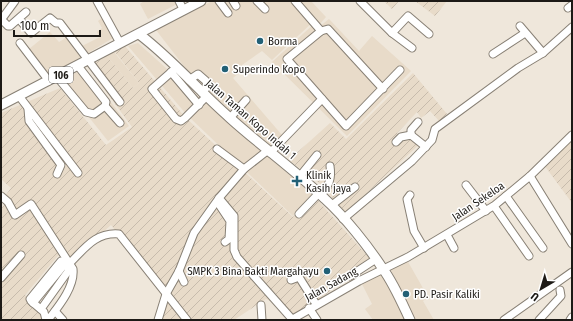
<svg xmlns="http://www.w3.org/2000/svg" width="573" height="321" font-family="'Fira Sans Condensed',sans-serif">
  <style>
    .built { fill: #e8dbc9 }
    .industrial { fill: url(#industrial-furrows) }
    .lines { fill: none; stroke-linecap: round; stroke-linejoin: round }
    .minor-casing { stroke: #888075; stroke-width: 9 }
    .major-casing { stroke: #888075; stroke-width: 11 }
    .minor { stroke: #fff; stroke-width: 7 }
    .major { stroke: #fff; stroke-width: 9 }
    .poi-dot { fill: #226076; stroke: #fff; stroke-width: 1.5 }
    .labels { text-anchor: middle; stroke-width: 3; stroke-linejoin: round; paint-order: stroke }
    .shield { fill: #fff; stroke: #615f5c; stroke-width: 1 }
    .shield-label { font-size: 10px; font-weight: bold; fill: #1d1a16 }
    .poi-label { font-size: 11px; fill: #1d1a16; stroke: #fff; text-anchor: start }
    .street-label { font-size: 11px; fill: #1d1a16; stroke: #fff }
  </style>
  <defs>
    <pattern id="industrial-furrows" width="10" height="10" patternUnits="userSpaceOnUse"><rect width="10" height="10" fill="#e8dbc9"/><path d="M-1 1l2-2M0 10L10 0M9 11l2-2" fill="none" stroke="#c7bbac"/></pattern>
  </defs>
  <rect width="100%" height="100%" fill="#efe7db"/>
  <g class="built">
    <path d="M 144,1 L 183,1 L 148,19 L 140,4 Z"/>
    <path d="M 212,1 L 311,1 L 326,17 L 319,25 L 314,21 L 272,60 L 262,51 L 242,65 L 244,69 L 233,78 L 282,135 L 270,145 L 204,92 L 156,30 Z"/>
    <path d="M 102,18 L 113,38 L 48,77 L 29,49 L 50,32 L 59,42 L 69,36 L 78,48 L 100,37 L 97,32 L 102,28 L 98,21 Z"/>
    <path d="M 329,19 L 359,51 L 372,36 L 411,71 L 347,136 L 272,62 L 315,23 L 319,27 Z"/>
    <path d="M 138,43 L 204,102 L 313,195 L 293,216 L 187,115 L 128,46 Z"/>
    <path d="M 114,52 L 139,83 L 133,88 L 107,56 Z"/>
    <path d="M 85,68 L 129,126 L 108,141 L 60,81 Z"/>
    <path d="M 407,260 L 428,297 L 423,301 L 434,320 L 415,320 L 390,268 Z"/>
    <path d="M 381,271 L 406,320 L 373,320 L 365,309 L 372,304 L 360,280 Z"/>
  </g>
  <g class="industrial">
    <path d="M 384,1 L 399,1 L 392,9 Z"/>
    <path d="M 415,1 L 447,1 L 435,16 Z"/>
    <path d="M 125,46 L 185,117 L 293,217 L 314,196 L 373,262 L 291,318 L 280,305 L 266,299 L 234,320 L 159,320 L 167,296 L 111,225 L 70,262 L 62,251 L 25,295 L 45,315 L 42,320 L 1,320 L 1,209 L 7,202 L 5,196 L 11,188 L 1,179 L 1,113 L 60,88 L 106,145 L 132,127 L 88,67 L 107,56 L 133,88 L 139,83 L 115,52 Z"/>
    <path d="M 413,73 L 447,114 L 440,122 L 430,111 L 421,118 L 417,112 L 397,133 L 402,141 L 413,134 L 422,142 L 345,213 L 323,186 L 289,160 L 330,123 L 346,139 Z"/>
    <path d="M 572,139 L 572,203 L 544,165 Z"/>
  </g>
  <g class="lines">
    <g class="minor-casing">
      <g id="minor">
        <path d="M 97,1 L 120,43"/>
        <path d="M 179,1 L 183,9"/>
        <path d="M 219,1 L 228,13"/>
        <path d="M 233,1 L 236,6"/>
        <path d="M 257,1 L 265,9"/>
        <path d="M 295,1 L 321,31"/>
        <path d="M 360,1 L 392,33 L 412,48"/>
        <path d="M 568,8 L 572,5"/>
        <path d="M 19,19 L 31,33 L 50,18 L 56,23 L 60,23 L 120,102"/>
        <path d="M 1,20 L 15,1"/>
        <path d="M 2,20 L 8,26 L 10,26 L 26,12"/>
        <path d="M 520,26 L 543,53"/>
        <path d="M 392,33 L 408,16 L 429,34"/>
        <path d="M 20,43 L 49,81"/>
        <path d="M 493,54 L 525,33"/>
        <path d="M 177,67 L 152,89 L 176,119 L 181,121 L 185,118 L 206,97"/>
        <path d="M 171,72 L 199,105"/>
        <path d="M 57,77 L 86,112 L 94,114 L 105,106 L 106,102 L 78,66"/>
        <path d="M 189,80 L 198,74 L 206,81 L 207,87 L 202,93"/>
        <path d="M 383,89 L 328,29 L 321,31 L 287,59 L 346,126 L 400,70"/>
        <path d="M 19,96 L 78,173"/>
        <path d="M 105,106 L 120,123"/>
        <path d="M 28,109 L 29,121 L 61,165 L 57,174"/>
        <path d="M 230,118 L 246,100"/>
        <path d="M 411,135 L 411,130 L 418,122"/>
        <path d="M 396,142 L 401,137 L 411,135 L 426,147"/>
        <path d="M 217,149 L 244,169"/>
        <path d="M 270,153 L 322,99"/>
        <path d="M 300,176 L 317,155"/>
        <path d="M 530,176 L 572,244"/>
        <path d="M 466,185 L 486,211"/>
        <path d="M 321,195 C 329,185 332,179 330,166"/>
        <path d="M 410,195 L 407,199 L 414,231 L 424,248"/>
        <path d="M 1,196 L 8,202 L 15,215 L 31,204 L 73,269 C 75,287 58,307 48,320"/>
        <path d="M 506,196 L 543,248"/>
        <path d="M 219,198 L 234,216 L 234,250 L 237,257 L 292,319"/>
        <path d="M 332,205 L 355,187"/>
        <path d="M 220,206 L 230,221 L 229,239 L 225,242"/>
        <path d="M 494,206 L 529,256"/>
        <path d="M 299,214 L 319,193"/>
        <path d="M 343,219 L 412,161 L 432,140 L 435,129 L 518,68 L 543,53 L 572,27"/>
        <path d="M 447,235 L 454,248"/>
        <path d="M 70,263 C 85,248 96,232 119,234 L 187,320"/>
        <path d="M 179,271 L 184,282"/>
        <path d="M 350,276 L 376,259"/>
        <path d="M 1,278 L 21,255"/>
        <path d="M 291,280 L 299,277 L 316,304"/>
        <path d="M 33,303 L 65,264"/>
        <path d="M 261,305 L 262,320"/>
        <path d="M 309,308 L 317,320"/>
        <path d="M 41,309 L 69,270"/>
        <path d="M 55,311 L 63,320"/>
        <path d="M 46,320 L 44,312 L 31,301 L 30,299 L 61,261 L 63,261 L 68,268"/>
        <path d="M 158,320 L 166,294 L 179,271 L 194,233 L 219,198 L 244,169 L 267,151"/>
        <path d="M 291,320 L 359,281 L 408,257 L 495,205 L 530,176 L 572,135"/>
        <path d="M 504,320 L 572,272"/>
        <path d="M 539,320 L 561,296 L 560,290"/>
        <path d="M 570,320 L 572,317"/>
      </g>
    </g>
    <g class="major-casing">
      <g id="major">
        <path d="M 139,34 C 172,59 199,91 230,118 C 261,146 295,170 325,199 C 345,217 368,246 383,269 C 394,284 402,303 410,320"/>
        <path d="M 1,105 L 201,1"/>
      </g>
    </g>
    <use href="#minor" class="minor"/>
    <use href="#major" class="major"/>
  </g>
  <g class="poi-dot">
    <circle cx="260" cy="41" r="4"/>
    <circle cx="225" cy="69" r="4"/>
    <path d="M295 175h4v4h4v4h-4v4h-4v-4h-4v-4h4z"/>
    <circle cx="327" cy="271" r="4"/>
    <circle cx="406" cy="294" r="4"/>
  </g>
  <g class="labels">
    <rect class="shield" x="49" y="67" width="24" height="16" rx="3"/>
    <g class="shield-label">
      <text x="61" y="79">106</text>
    </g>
    <g class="poi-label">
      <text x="268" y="45">Borma</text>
      <text x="233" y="73">Superindo Kopo</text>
      <text x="306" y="179">Klinik<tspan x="306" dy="13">Kasih jaya</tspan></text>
      <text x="319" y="275" text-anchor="end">SMPK 3 Bina Bakti Margahayu</text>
      <text x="414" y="298">PD. Pasir Kaliki</text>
    </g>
    <g class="street-label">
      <text transform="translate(251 119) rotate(41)" y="4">Jalan Taman Kopo Indah 1</text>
      <text transform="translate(478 201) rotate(-34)" y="4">Jalan Sekeloa</text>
      <text transform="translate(331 284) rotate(-29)" y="4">Jalan Sadang</text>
    </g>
  </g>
  <rect width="573" height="321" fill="none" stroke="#1d1a16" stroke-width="4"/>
  <g transform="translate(541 289) rotate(218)" stroke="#ffffff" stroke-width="3" paint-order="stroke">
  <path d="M0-3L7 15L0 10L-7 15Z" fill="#1d1a16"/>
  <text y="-6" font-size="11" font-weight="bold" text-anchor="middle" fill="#1d1a16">U</text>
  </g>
  <path d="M14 30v6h86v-6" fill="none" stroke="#1d1a16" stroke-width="2"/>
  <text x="20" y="30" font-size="12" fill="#1d1a16" stroke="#ffffff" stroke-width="3" paint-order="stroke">100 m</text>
</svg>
